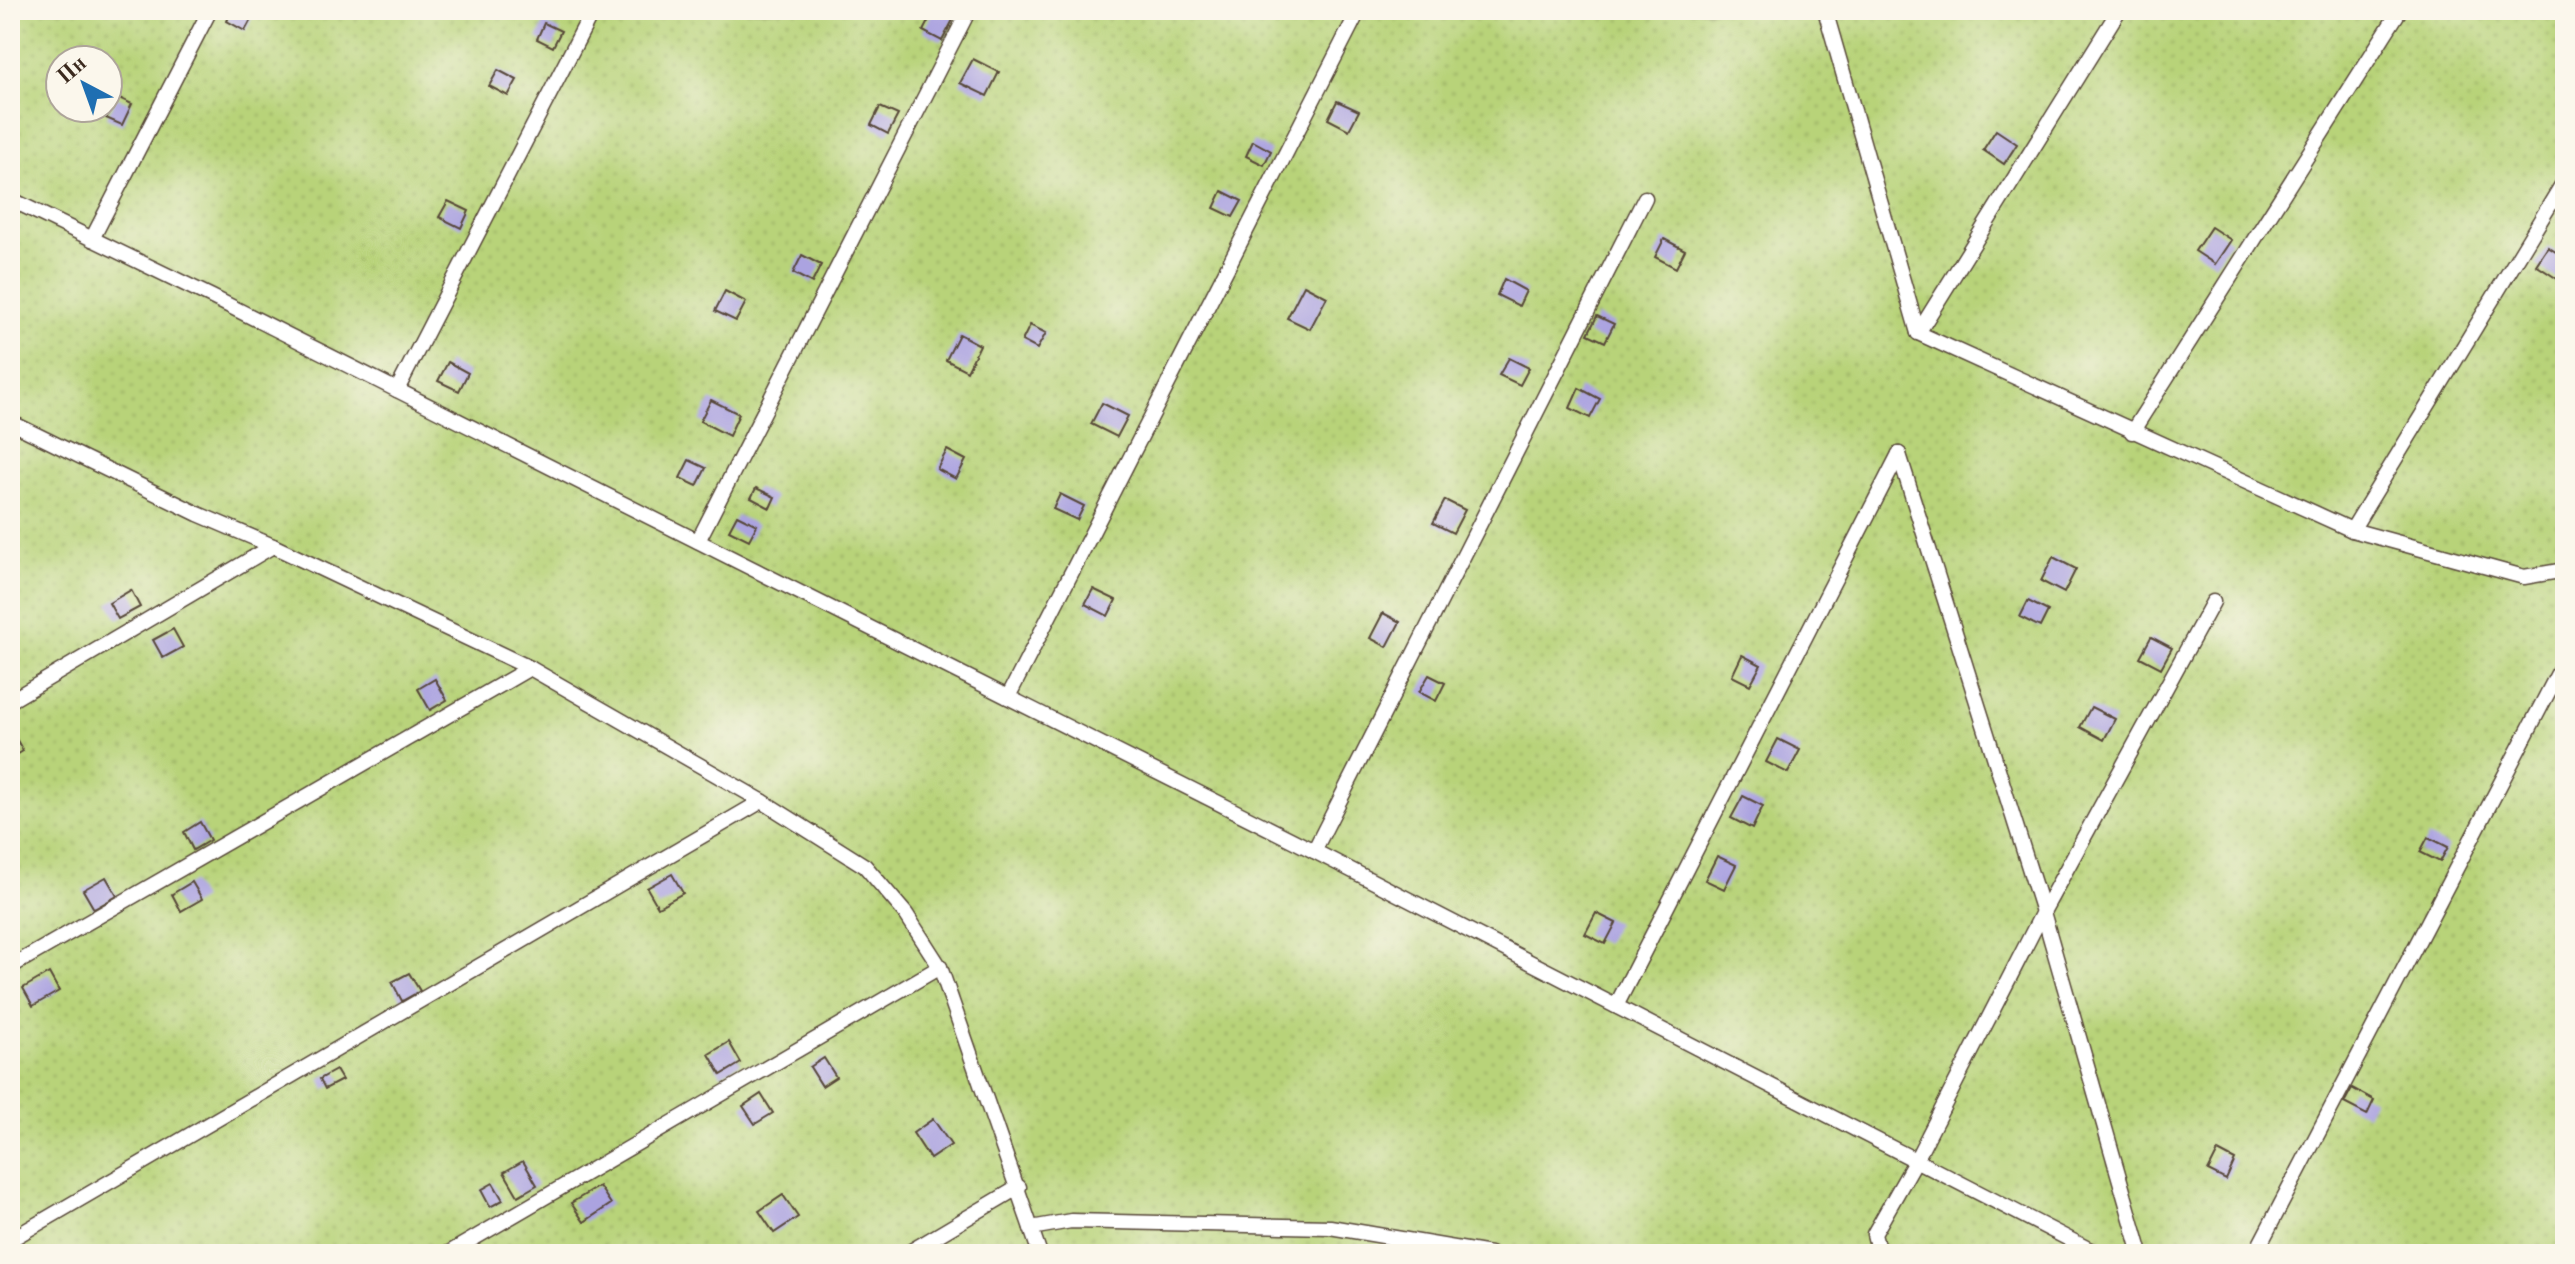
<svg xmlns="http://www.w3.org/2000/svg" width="2575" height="1264" font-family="'Old Standard TT',serif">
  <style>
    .grass { fill: url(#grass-dots); stroke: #7a7e4c; stroke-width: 2; fill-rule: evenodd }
    .building { fill: #aba3e0 }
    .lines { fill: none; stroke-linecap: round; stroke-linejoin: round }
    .lane-casing { stroke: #564638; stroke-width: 17 }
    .lane { stroke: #fff; stroke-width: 14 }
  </style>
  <defs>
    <pattern id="grass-dots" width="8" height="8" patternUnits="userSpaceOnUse" patternTransform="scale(2)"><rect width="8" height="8" fill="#b8d379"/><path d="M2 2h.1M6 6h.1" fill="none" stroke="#9fb568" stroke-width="1.8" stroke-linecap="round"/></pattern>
  </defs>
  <rect width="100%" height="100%" fill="#fbf7ec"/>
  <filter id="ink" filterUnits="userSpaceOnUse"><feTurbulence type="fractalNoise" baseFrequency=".0125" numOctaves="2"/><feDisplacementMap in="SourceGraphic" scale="16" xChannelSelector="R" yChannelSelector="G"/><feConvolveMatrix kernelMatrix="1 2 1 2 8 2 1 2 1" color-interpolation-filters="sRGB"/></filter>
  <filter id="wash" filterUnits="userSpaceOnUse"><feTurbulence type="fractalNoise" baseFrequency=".006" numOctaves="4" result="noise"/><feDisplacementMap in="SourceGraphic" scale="32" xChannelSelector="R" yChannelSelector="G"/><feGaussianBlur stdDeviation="1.8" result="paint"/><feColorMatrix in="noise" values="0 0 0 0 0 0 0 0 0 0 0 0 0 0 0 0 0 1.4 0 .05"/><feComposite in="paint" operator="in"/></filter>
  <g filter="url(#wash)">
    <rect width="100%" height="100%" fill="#efe7cb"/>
    <path class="grass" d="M 10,10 L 2565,10 L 2565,1254 L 10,1254 ZM 60,60 L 108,60 L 108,108 L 60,108 Z"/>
    <g id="blocks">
      <g class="building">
        <path d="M 232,10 L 255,12 L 245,31 L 227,21 Z"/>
        <path d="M 934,10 L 944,10 L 955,16 L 942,41 L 923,31 Z"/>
        <path d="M 544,23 L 561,31 L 553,47 L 537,39 Z"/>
        <path d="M 973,59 L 999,72 L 987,96 L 960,83 Z"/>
        <path d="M 498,70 L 517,80 L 508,96 L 489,86 Z"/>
        <path d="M 117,97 L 132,104 L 122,125 L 106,118 Z"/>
        <path d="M 1337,101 L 1359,111 L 1349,130 L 1328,119 Z"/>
        <path d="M 880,107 L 898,115 L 888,134 L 871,125 Z"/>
        <path d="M 1996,130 L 2017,144 L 2004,164 L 1983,150 Z"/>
        <path d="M 1253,141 L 1271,151 L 1264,165 L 1246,156 Z"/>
        <path d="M 1222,191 L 1242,201 L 1233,217 L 1214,208 Z"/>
        <path d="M 448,201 L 469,211 L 461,228 L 439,217 Z"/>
        <path d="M 2211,227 L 2231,240 L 2215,264 L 2195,251 Z"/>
        <path d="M 1664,239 L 1685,250 L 1676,268 L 1655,257 Z"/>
        <path d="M 2548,247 L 2565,258 L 2565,284 L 2536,265 Z"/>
        <path d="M 802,255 L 821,265 L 812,283 L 793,273 Z"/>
        <path d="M 1504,279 L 1526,291 L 1519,306 L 1497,295 Z"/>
        <path d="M 1304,285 L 1327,297 L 1310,329 L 1287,318 Z"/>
        <path d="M 725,291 L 746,302 L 736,321 L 715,311 Z"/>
        <path d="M 1597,316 L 1614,324 L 1605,342 L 1588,334 Z"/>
        <path d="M 1030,325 L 1046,333 L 1037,349 L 1022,341 Z"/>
        <path d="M 959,334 L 980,345 L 967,371 L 946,360 Z"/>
        <path d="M 1509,358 L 1529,368 L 1520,385 L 1499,375 Z"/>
        <path d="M 448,362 L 468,373 L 459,391 L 438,381 Z"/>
        <path d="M 1579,388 L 1600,399 L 1590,418 L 1570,408 Z"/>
        <path d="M 711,400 L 739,414 L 729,436 L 700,421 Z"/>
        <path d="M 1102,403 L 1128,416 L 1117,437 L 1091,424 Z"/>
        <path d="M 947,450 L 966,460 L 956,479 L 937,469 Z"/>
        <path d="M 689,460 L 706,468 L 697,486 L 680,478 Z"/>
        <path d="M 756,488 L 775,497 L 770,508 L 751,498 Z"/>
        <path d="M 1060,494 L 1084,506 L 1077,520 L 1053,509 Z"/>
        <path d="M 1445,500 L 1465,510 L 1453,533 L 1433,523 Z"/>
        <path d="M 737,515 L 757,525 L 749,540 L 729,530 Z"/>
        <path d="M 2053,557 L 2076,569 L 2064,593 L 2041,581 Z"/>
        <path d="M 1093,589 L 1116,600 L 1108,616 L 1085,604 Z"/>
        <path d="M 131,590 L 140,607 L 118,619 L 109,603 Z"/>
        <path d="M 2028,601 L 2048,611 L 2040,627 L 2020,617 Z"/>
        <path d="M 1383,613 L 1400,622 L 1387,647 L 1370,638 Z"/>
        <path d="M 173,629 L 183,647 L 163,658 L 153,640 Z"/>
        <path d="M 2151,637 L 2172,648 L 2161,668 L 2140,657 Z"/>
        <path d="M 1742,655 L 1761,665 L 1750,685 L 1732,676 Z"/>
        <path d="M 1429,675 L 1445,683 L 1436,701 L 1419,692 Z"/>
        <path d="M 435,679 L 447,700 L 430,710 L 418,689 Z"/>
        <path d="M 2091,707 L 2115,719 L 2104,740 L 2080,727 Z"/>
        <path d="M 10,728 L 23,751 L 10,759 Z"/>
        <path d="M 1778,739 L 1800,750 L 1788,773 L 1766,762 Z"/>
        <path d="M 1743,796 L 1763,806 L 1752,829 L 1731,818 Z"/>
        <path d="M 200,822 L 210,840 L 193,850 L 184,832 Z"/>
        <path d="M 2428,837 L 2448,847 L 2440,862 L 2420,852 Z"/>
        <path d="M 1717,856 L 1736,865 L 1724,889 L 1705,880 Z"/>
        <path d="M 672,874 L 683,893 L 658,907 L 647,888 Z"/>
        <path d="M 106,877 L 117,896 L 94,909 L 83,890 Z"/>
        <path d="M 192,882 L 202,899 L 181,911 L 172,894 Z"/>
        <path d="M 1596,913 L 1616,923 L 1605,944 L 1585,934 Z"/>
        <path d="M 49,973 L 59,991 L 33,1006 L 23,988 Z"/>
        <path d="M 409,973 L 420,991 L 402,1001 L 392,982 Z"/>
        <path d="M 729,1042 L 741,1063 L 721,1075 L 709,1054 Z"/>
        <path d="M 824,1058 L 836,1077 L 822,1086 L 810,1067 Z"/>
        <path d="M 336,1070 L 342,1080 L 325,1089 L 320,1079 Z"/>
        <path d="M 2352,1088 L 2374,1100 L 2367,1115 L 2344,1103 Z"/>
        <path d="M 761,1094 L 773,1113 L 755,1124 L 743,1106 Z"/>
        <path d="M 933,1119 L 951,1145 L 930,1159 L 913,1133 Z"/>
        <path d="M 2218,1151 L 2235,1160 L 2226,1180 L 2208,1171 Z"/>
        <path d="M 523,1161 L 537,1185 L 518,1196 L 504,1172 Z"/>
        <path d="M 493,1183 L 503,1200 L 490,1207 L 481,1190 Z"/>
        <path d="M 599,1186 L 611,1204 L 584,1222 L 571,1203 Z"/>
        <path d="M 783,1195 L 798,1217 L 774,1233 L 759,1211 Z"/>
      </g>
    </g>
  </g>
  <g filter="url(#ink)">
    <use href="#blocks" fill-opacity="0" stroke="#564638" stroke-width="2"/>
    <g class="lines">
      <g class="lane-casing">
        <g id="lane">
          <path d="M 1825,10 L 1918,333 L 2352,530 L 2524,577 L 2565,570"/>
          <path d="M 10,199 L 212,297 L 1314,851 L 2098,1254"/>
          <path d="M 92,239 L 210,10"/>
          <path d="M 1918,333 L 2119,10"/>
          <path d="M 397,390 L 593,10"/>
          <path d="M 10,422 L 198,514 L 273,546 L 530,668 L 762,801 L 865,866 L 906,914 L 940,967 L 1040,1254"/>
          <path d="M 2132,432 L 2400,10"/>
          <path d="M 1899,454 L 2043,912 L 2141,1254"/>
          <path d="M 2352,530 L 2565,180"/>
          <path d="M 698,541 L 969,10"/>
          <path d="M 1008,697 L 1359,10"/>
          <path d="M 10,701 L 273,546"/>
          <path d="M 1314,851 L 1645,198"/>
          <path d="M 10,967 L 530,668"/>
          <path d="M 1616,1006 L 1899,454"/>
          <path d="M 1031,1228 L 1071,1221 L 1330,1227 L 1490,1254"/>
          <path d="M 10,1240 L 762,801"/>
          <path d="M 447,1254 L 940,967"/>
          <path d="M 906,1254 L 1019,1187"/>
          <path d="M 1879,1254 L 1874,1234 L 1916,1160 L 2043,912 L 2213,602"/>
          <path d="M 2255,1254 L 2565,660"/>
        </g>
      </g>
      <use href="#lane" class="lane"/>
    </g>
  </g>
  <rect width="2575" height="1264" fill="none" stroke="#fbf7ec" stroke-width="40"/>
  <g transform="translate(84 84) rotate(319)"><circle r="38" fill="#fbf7ec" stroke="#aea59a" stroke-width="2"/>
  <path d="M0-6L14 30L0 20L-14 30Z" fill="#1f6fb2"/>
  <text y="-12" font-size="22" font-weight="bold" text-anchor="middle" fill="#3b2a1e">Пн</text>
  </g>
</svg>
